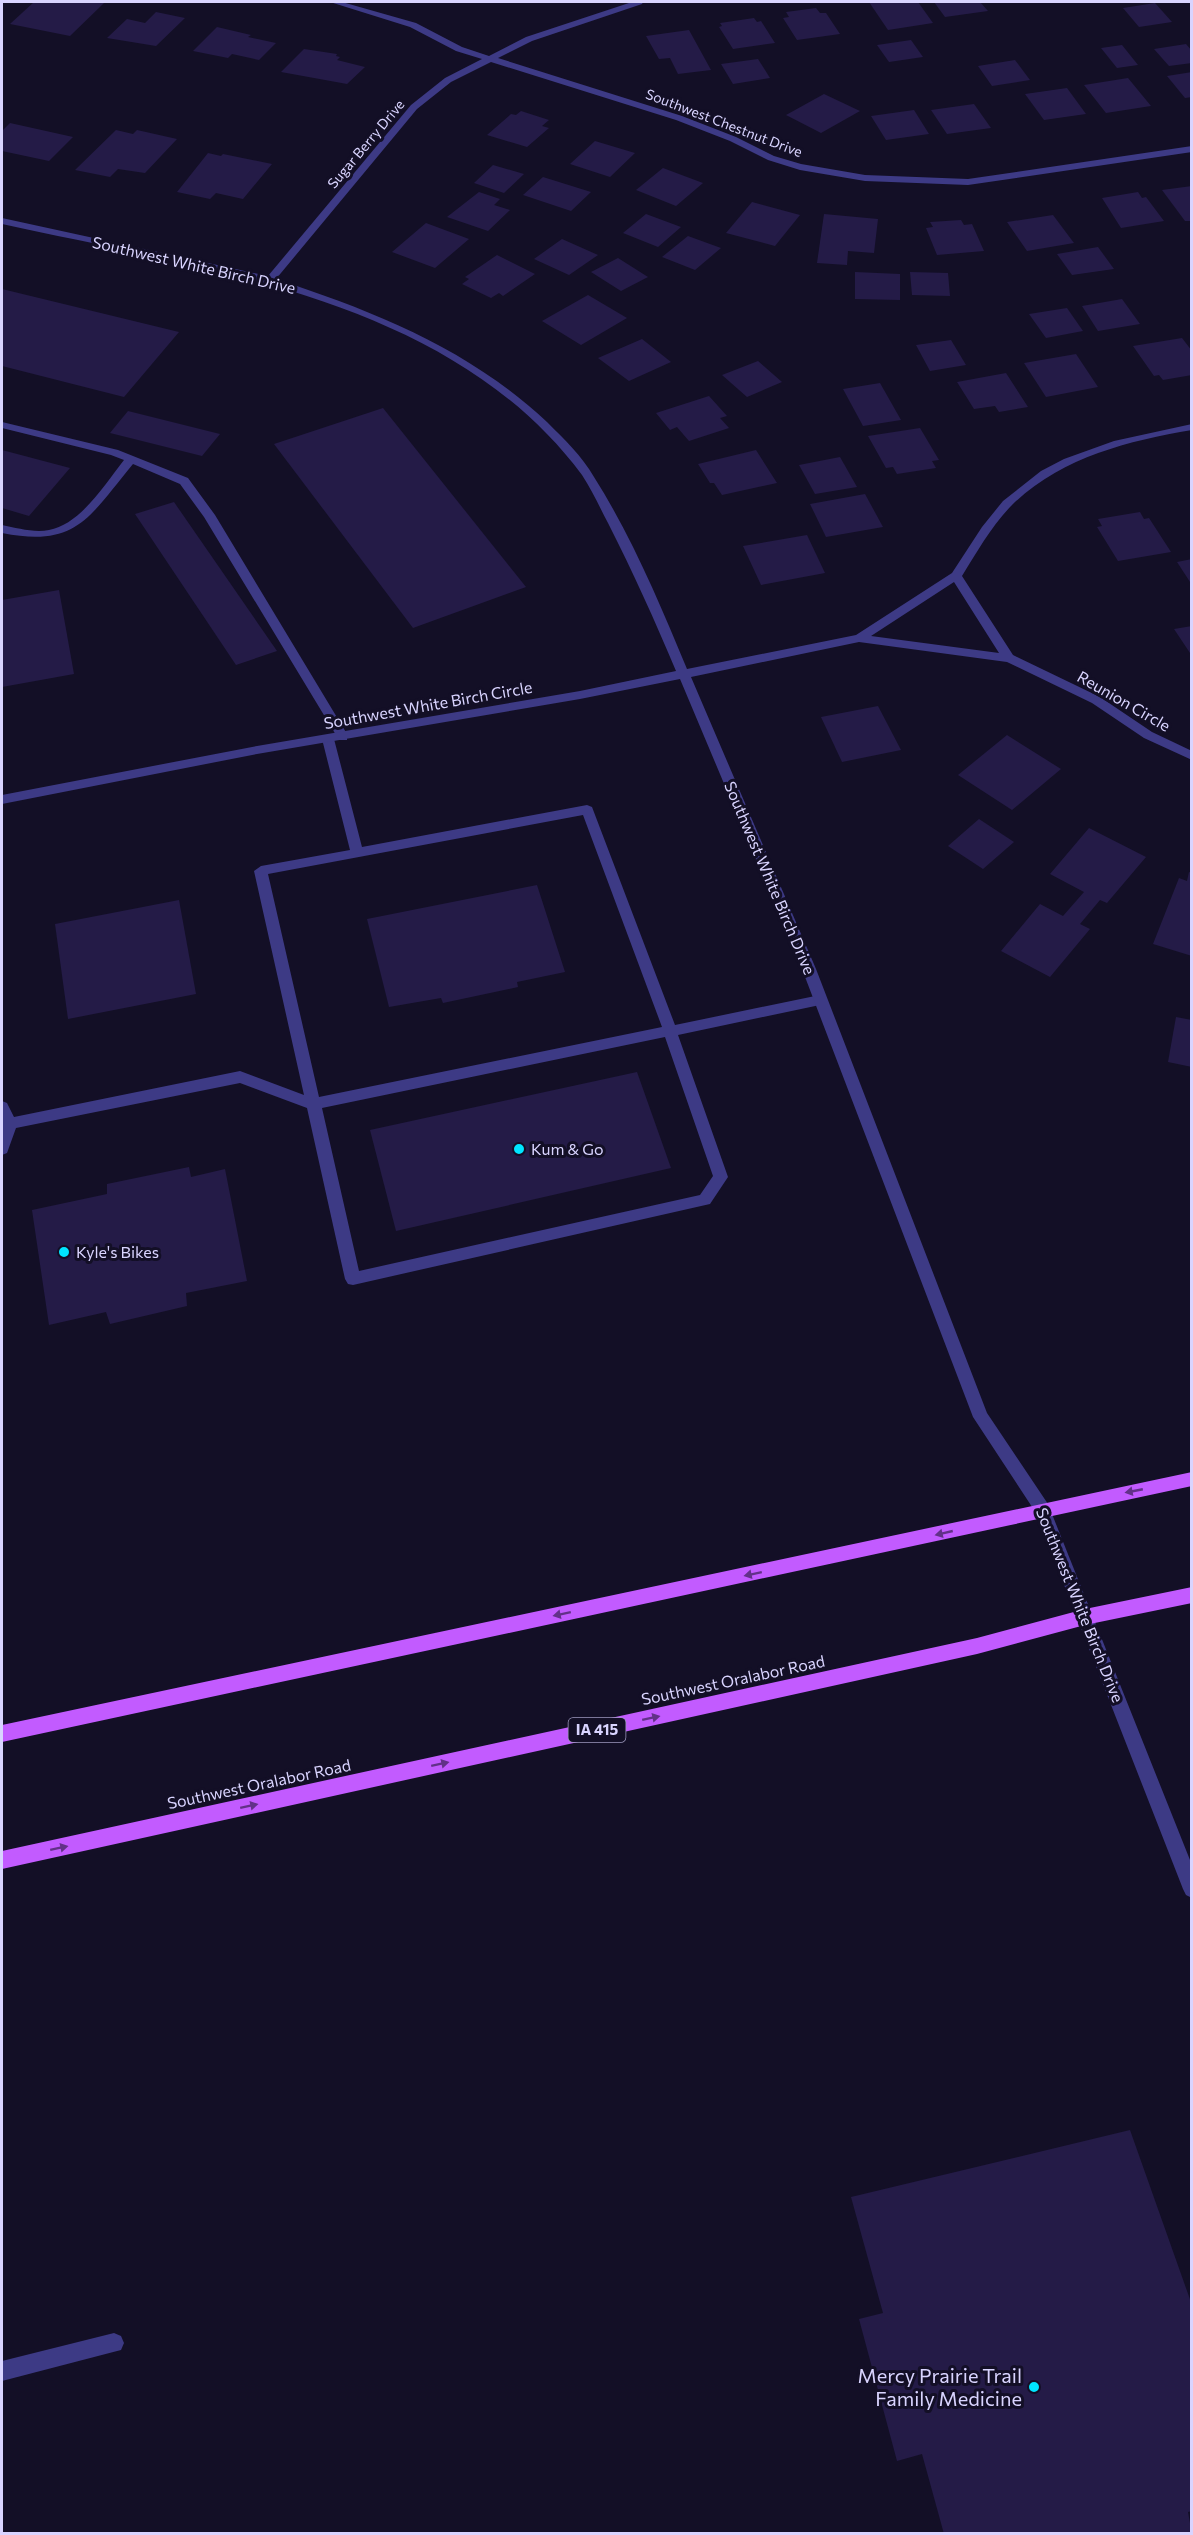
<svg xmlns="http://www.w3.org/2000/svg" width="1193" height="2535" font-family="Commissioner,sans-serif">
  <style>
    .building { fill: #241b47 }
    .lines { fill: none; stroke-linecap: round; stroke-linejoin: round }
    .service { fill: #3d3a85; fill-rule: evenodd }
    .minor { fill: #3d3a85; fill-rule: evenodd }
    .primary { fill: #c25bff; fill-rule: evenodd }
    .oneway { fill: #623188 }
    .poi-dot { fill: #00e5ff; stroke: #130f26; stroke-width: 2 }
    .labels { text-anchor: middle; stroke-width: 6; stroke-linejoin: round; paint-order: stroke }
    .far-street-label { font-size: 14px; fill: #d9d4ff; stroke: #130f26 }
    .shield { fill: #130f26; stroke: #9e99be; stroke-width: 1.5 }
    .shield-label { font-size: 15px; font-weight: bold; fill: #d9d4ff }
    .street-label { font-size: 16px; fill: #d9d4ff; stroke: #130f26 }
    .poi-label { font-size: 16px; fill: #d9d4ff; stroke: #130f26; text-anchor: start }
    .near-poi-label { font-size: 20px; fill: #d9d4ff; stroke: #130f26; text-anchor: end }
  </style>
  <rect width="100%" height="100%" fill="#130f26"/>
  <g class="building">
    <path d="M 34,2 L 96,2 L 104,3 L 70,36 L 10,24 Z"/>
    <path d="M 869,2 L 918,2 L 933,23 L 888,30 Z"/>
    <path d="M 934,2 L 980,2 L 988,11 L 945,17 Z"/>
    <path d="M 1155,3 L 1172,22 L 1139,27 L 1123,8 Z"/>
    <path d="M 816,8 L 820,13 L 826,13 L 840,34 L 797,40 L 783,18 L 789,17 L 786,12 Z"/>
    <path d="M 156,12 L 185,18 L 156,46 L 107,38 L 127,19 L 145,23 Z"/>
    <path d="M 754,18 L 757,22 L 761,21 L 775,43 L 733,49 L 719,27 L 722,26 L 720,23 Z"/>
    <path d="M 217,27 L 251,35 L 248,37 L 276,43 L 259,60 L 232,54 L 228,58 L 193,51 Z"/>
    <path d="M 689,30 L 711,70 L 678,74 L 670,58 L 659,59 L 646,36 Z"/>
    <path d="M 911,40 L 923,57 L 889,62 L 877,45 Z"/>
    <path d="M 1186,44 L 1192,51 L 1192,63 L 1169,66 L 1154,49 Z"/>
    <path d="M 1122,45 L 1138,65 L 1117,68 L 1101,48 Z"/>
    <path d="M 304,49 L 337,54 L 336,56 L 340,57 L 337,60 L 365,67 L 347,84 L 281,72 Z"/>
    <path d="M 758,59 L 770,78 L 733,84 L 721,64 Z"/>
    <path d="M 1015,60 L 1030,80 L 992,86 L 978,66 Z"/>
    <path d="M 1192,72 L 1192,97 L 1185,98 L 1167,76 Z"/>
    <path d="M 1128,78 L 1151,106 L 1106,113 L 1084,85 Z"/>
    <path d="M 1067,88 L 1086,114 L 1044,120 L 1025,94 Z"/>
    <path d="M 824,94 L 860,111 L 821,133 L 786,115 Z"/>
    <path d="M 974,104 L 991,128 L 947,134 L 931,110 Z"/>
    <path d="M 914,110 L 929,134 L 886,140 L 871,116 Z"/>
    <path d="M 521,111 L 549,120 L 542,126 L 549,128 L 527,147 L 487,135 L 511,114 L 516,115 Z"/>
    <path d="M 10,123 L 73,137 L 49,161 L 2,151 L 2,131 Z"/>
    <path d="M 116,130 L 133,134 L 137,130 L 177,139 L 145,173 L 118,169 L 110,177 L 75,170 Z"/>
    <path d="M 595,141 L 635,153 L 610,177 L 570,164 Z"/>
    <path d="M 208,153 L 221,156 L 223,154 L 272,164 L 243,199 L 216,193 L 210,199 L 177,192 Z"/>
    <path d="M 493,165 L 524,174 L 504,193 L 474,183 Z"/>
    <path d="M 663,168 L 703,183 L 676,206 L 636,190 Z"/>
    <path d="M 543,177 L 591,192 L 571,211 L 523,195 Z"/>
    <path d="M 1192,186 L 1192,221 L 1185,221 L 1162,190 Z"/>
    <path d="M 479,192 L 500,199 L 494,205 L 510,210 L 488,231 L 447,217 Z"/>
    <path d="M 1138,192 L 1142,198 L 1146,197 L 1164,221 L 1121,228 L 1102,198 Z"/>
    <path d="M 752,202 L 800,215 L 775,246 L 726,233 Z"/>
    <path d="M 646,214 L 681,227 L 658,247 L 623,233 Z"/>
    <path d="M 824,214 L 878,219 L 874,253 L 848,251 L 847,265 L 817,263 Z"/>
    <path d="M 1053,215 L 1074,243 L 1027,251 L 1007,222 Z"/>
    <path d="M 961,220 L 964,225 L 972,224 L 984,251 L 937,255 L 926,228 L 933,227 L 930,222 Z"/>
    <path d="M 426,223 L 469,239 L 435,268 L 392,252 Z"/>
    <path d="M 688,236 L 721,248 L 695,270 L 662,257 Z"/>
    <path d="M 562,239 L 598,255 L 569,275 L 534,259 Z"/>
    <path d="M 1098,247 L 1114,269 L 1072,275 L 1057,254 Z"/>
    <path d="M 497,255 L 535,274 L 503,296 L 499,293 L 491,298 L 462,284 L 469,279 L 465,277 Z"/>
    <path d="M 618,258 L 648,277 L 621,291 L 591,272 Z"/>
    <path d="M 855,272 L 900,274 L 900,300 L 855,299 Z"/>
    <path d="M 910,272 L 948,273 L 950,296 L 912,295 Z"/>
    <path d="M 2,289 L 179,332 L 124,397 L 2,366 Z"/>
    <path d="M 588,295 L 627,318 L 581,345 L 542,321 Z"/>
    <path d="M 1122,299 L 1140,324 L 1098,331 L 1082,306 Z"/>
    <path d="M 1067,308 L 1083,331 L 1046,338 L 1029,314 Z"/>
    <path d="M 1182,338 L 1192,351 L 1192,375 L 1163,380 L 1159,375 L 1154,376 L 1133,346 Z"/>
    <path d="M 642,339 L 671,362 L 629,381 L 598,358 Z"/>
    <path d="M 951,340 L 966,365 L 930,371 L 916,345 Z"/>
    <path d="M 1076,354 L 1098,387 L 1046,397 L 1024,363 Z"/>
    <path d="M 758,361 L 782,382 L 747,397 L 722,375 Z"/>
    <path d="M 1006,373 L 1028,407 L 999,412 L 995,406 L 974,409 L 957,382 Z"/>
    <path d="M 880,383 L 901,420 L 863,426 L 843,389 Z"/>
    <path d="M 709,396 L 727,416 L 720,418 L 729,428 L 689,441 L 677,427 L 670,430 L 656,413 Z"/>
    <path d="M 383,408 L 526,587 L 413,628 L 274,444 Z"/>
    <path d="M 128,411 L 220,434 L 202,456 L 110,433 Z"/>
    <path d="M 920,428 L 939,460 L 932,461 L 936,468 L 897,474 L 893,467 L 886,468 L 868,436 Z"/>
    <path d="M 2,450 L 70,468 L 29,516 L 2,508 Z"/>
    <path d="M 756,450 L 777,483 L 722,495 L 714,483 L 710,483 L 698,464 Z"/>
    <path d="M 840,457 L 857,487 L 815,494 L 799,465 Z"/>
    <path d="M 865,494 L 883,527 L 826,537 L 810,504 Z"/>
    <path d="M 174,502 L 277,651 L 236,665 L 135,514 Z"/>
    <path d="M 1140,512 L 1144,519 L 1149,518 L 1171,552 L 1118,561 L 1097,527 L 1102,526 L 1098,519 Z"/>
    <path d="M 807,535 L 825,573 L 761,585 L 743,546 Z"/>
    <path d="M 1192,559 L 1192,585 L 1177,562 Z"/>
    <path d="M 59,590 L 74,674 L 2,687 L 2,600 Z"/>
    <path d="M 1192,626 L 1192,656 L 1174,629 Z"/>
    <path d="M 878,706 L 901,750 L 842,762 L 821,717 Z"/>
    <path d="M 1007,735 L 1061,769 L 1012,810 L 958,775 Z"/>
    <path d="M 979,819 L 1014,842 L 983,869 L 948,846 Z"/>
    <path d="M 1089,828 L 1146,857 L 1107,903 L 1100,900 L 1080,924 L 1090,929 L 1050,977 L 1001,951 L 1040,904 L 1063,916 L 1084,892 L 1050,874 Z"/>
    <path d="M 1189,872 L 1192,873 L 1192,956 L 1153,944 L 1179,878 L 1187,881 Z"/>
    <path d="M 537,885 L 565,972 L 517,982 L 518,987 L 443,1003 L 441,998 L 389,1007 L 367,919 Z"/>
    <path d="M 179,900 L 196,994 L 68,1019 L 55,924 Z"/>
    <path d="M 1176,1017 L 1192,1020 L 1192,1067 L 1168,1062 Z"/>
    <path d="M 637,1072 L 671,1168 L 396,1231 L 370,1130 Z"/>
    <path d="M 189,1167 L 191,1177 L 225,1169 L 247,1281 L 186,1293 L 187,1306 L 110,1324 L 106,1312 L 49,1325 L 32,1210 L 107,1194 L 107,1184 Z"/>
    <path d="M 1130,2130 L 1192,2305 L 1192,2511 L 1188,2512 L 1192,2534 L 944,2534 L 922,2454 L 897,2461 L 859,2319 L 883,2313 L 851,2197 Z"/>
  </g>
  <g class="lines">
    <g class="service">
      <path d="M 2,422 L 118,450 L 188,478 L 215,515 L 347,734 L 347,740 L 339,740 L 204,517 L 180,484 L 133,464 C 89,517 77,548 2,533 L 2,525 C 17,528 34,533 49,530 C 81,524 105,484 124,460 L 111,455 L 2,428 Z"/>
      <path d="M 328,735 L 334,739 L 362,847 L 587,805 L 592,807 L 675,1025 L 820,995 L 825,996 L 827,1000 L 820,1005 L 678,1035 L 728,1177 L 710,1204 L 353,1285 L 348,1284 L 345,1279 L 307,1108 L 240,1083 L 16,1128 L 7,1153 L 2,1155 L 2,1101 L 7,1103 L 14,1117 L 240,1071 L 304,1095 L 254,871 L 261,866 L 350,850 L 322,739 ZM 583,815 L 662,1027 L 319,1097 L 268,874 ZM 665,1037 L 713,1176 L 700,1195 L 359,1271 L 322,1108 Z"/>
      <path d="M 114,2333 L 121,2336 L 124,2343 L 121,2350 L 2,2381 L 2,2361 Z"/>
    </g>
    <path class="minor" d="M 330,2 L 342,2 L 416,23 L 462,47 L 489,56 L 526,37 L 632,2 L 643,2 L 642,4 L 532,41 L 498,58 L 682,116 L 736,137 L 774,156 L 801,164 L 865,175 L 968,179 L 1192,146 L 1192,152 L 968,185 L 865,181 L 800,170 L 768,160 L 730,141 L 676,120 L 491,62 L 451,82 L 417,109 L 276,279 C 376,312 469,349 547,422 C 564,439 582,456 594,477 C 632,537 660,604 687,669 L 856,635 L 952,573 L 982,527 L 1003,501 L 1041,471 L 1064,459 L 1114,441 L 1192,424 L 1192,430 C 1127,441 1060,458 1012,505 C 992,525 977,552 962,576 L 1013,655 L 1100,697 L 1152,732 L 1192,751 L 1192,760 L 1144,738 L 1092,703 L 1007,662 L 859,642 L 691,677 L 816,969 L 987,1413 L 1048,1504 L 1192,1865 L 1192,1898 L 1186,1895 L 1183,1889 L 1036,1513 L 973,1417 L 802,969 L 680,679 L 580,699 L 257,754 L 2,804 L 2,795 L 257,746 L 580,691 L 676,671 C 655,621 633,572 608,523 C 600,508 592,490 582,475 C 449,297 204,269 2,224 L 2,218 L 268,276 L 411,105 L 445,78 L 482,59 L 456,51 L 410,27 ZM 954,582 L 999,653 L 871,636 Z"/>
    <g class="primary">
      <path d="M 1192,1472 L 1192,1486 L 2,1742 L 2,1725 Z"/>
      <path d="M 1192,1587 L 1192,1603 L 1085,1625 L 977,1654 L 2,1869 L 2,1851 L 977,1638 L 1085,1609 Z"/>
    </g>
  </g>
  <defs><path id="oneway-solid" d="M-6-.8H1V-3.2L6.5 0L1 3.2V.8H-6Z" transform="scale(1.5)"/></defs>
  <g class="oneway">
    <use href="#oneway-solid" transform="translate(1134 1491) rotate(169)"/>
    <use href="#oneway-solid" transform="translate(944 1533) rotate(167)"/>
    <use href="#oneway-solid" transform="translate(753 1574) rotate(168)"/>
    <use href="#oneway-solid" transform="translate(562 1614) rotate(168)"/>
    <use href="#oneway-solid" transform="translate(651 1718) rotate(-12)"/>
    <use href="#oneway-solid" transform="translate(440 1764) rotate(-12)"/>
    <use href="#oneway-solid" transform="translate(249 1806) rotate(-12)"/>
    <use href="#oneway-solid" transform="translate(59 1848) rotate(-12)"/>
  </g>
  <g class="poi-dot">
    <circle cx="519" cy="1149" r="6"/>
    <circle cx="64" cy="1252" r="6"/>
    <circle cx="1034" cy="2387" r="6"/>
  </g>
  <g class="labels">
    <g class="far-street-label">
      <text transform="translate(724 123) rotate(21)" y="5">Southwest Chestnut Drive</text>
      <text transform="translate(366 144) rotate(-50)" y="5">Sugar Berry Drive</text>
    </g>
    <rect class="shield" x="568.5" y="1718" width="57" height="24" rx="4.5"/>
    <g class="shield-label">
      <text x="597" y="1735">IA 415</text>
    </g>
    <g class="street-label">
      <text transform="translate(194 265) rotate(13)" y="6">Southwest White Birch Drive</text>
      <text transform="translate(1124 701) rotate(30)" y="6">Reunion Circle</text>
      <text transform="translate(428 705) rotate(-10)" y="6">Southwest White Birch Circle</text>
      <text transform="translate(770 878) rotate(67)" y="6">Southwest White Birch Drive</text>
      <text transform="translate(1080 1605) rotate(68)" y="6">Southwest White Birch Drive</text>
      <text transform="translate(733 1680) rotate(-12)" y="6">Southwest Oralabor Road</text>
      <text transform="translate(259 1784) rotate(-12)" y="6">Southwest Oralabor Road</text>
    </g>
    <g class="poi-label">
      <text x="531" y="1155">Kum &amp; Go</text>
      <text x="76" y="1258">Kyle's Bikes</text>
    </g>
    <g class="near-poi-label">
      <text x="1022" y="2383">Mercy Prairie Trail<tspan x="1022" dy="23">Family Medicine</tspan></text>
    </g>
  </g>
  <rect width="1193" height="2535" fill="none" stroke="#d9d4ff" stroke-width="6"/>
</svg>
